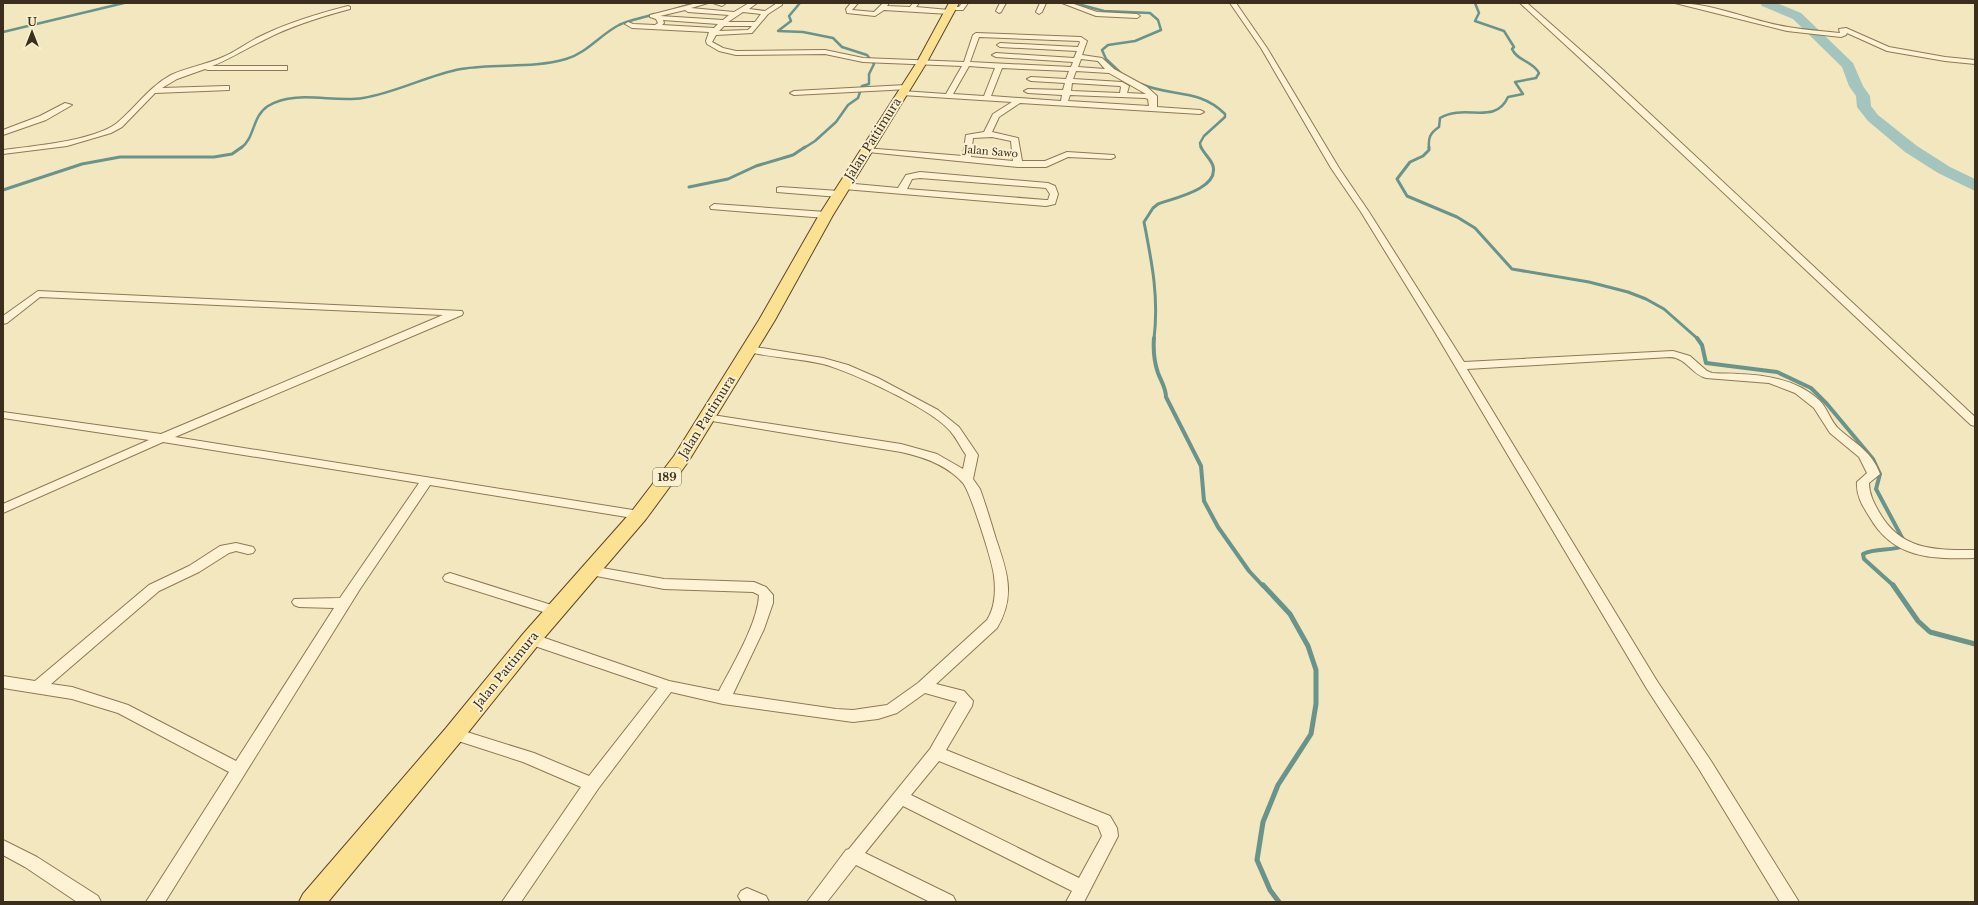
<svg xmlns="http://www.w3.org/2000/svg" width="1978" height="905" font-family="'Libre Baskerville',serif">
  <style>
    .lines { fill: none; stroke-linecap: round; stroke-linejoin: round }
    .stream-far3 { stroke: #69948c; stroke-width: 2.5 }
    .stream-far2 { stroke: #69948c; stroke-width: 3 }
    .stream-far1 { stroke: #69948c; stroke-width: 4 }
    .stream { stroke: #69948c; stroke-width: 5 }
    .river { fill: #a3c5bd; fill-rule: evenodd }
    .minor-casing { stroke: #8f7855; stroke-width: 2 }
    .primary-casing { stroke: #5c452a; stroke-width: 2 }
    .minor { fill: #fdf3d4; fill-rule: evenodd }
    .primary { fill: #fbe293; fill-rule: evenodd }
    .labels { text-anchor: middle; stroke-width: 4; stroke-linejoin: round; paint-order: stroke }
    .far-street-label { font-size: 10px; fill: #3c2e1c; stroke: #f9f0d1 }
    .shield { fill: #f9f0d1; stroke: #756852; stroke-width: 1 }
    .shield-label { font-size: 11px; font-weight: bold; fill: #3c2e1c }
    .street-label { font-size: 12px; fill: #3c2e1c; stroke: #f9f0d1 }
  </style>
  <rect width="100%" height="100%" fill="#f3e7c0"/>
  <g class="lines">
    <g class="stream-far3">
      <path d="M 800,3 L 789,16 L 791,21 L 778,31 L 803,32 L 833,38 L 842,47 L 867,55 L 874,64 L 869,74 L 869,84 L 862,86 L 858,98 L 848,105 L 836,122 L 815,141 L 804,148"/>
      <path d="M 1074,3 L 1104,11 L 1150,13 L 1158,20 L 1161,30 L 1135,41 L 1108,45 L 1102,50 L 1106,59 L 1123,75"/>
      <path d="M 675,9 L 695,3"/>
      <path d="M 3,32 L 124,3"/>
      <path d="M 1141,84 C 1171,97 1199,88 1225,114 L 1225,117 L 1204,136 L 1200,143 L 1201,148"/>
      <path d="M 241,148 C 255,138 252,116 268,106 C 295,89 333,103 363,98 C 396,93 428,75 461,69 C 496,63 532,69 566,59 C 587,53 601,34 619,25 C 630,20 643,18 654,14"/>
      <path d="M 1429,148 C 1428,138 1430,133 1439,127 L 1440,118 C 1465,103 1495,126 1508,97 L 1523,94 L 1515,82 L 1536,78 L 1539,73 C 1533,61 1517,61 1512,49 L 1514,47 L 1504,31 L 1475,21 L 1479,13 L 1475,3"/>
    </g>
    <g class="stream-far2">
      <path d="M 1429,147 L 1429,150 L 1423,156 L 1410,162 L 1397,179 L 1407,196 L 1457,217 L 1475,228 L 1512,269 L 1589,282 L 1628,292 L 1646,299 L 1664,309 L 1698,339"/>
      <path d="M 689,187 L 728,179 L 756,166 L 793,155 L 805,147"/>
      <path d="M 3,190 L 82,164 L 120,157 L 214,157 L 232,154 L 242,147"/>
      <path d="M 1154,339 C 1159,297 1152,263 1144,222 L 1153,208 L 1158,204 C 1174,198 1219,189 1213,166 C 1211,159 1204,154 1201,147"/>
    </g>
    <g class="stream-far1">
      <path d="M 1154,338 C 1153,350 1154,361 1158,373 C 1161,381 1166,388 1166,397 L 1201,466 L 1204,501 L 1218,527 L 1249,571 L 1263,586"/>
      <path d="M 1697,338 L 1702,345 L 1706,363 L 1777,372 L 1811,388 L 1827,404 L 1873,459 L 1880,474 L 1876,489 L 1906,545 C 1892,552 1877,547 1863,554 L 1864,559 L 1894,586"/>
    </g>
    <g class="stream">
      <path d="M 1263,585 L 1290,614 L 1308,646 L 1316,670 L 1316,704 L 1311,734 L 1278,785 L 1263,822 L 1257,860 L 1270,890 L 1279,902"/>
      <path d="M 1893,585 L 1918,621 L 1930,632 L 1975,644"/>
    </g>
    <path class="river" d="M 1760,3 L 1777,3 L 1801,13 L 1853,63 L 1863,86 L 1870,96 L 1871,106 L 1878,115 L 1917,146 L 1950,167 L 1975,179 L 1975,191 L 1938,173 L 1905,152 L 1868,121 L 1857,107 L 1856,96 L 1849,86 L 1842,67 L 1793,19 L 1762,6 Z"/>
    <g class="minor-casing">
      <g id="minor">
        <path d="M 697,3 L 708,3 L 691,8 L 734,12 L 749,3 L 757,3 L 749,9 L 765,11 L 777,3 L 782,3 L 782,5 L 768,14 L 752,33 L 716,35 L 712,42 L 723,48 L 736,51 L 825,50 L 863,58 L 964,62 L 973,35 L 976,33 L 1081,37 L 1087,41 L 1082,55 L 1102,58 L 1114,69 L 1147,87 L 1157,96 L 1157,107 L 1200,110 L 1204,112 L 1200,114 L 1020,103 L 999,117 L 992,132 L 1018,138 L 1022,161 L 1045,161 L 1067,152 L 1114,155 L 1115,157 L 1111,159 L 1068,157 L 1046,167 L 1018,167 L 868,152 L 865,152 L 865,148 L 963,156 L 966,135 L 984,132 L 993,114 L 1012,102 L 902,95 L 898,93 L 902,91 L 946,94 L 962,66 L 863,62 L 825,54 L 736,55 L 719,51 L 707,44 L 706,41 L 709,32 L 632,28 L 625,24 L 628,22 L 633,24 L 655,25 L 658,23 L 656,19 L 650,17 L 650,15 ZM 685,10 L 688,12 L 729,15 L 723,20 L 660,16 ZM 743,12 L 761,14 L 755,22 L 728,22 ZM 663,20 L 718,24 L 714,28 L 662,25 L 664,23 ZM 724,26 L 752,26 L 748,30 L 719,31 ZM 979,37 L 1079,41 L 1080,42 L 1078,47 L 1000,43 L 997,45 L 1000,47 L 1077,51 L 1074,58 L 996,53 L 992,55 L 996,57 L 1073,62 L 1071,67 L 970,62 ZM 1081,59 L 1098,61 L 1105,69 L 1078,67 ZM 969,66 L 995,68 L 984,96 L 953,94 ZM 1002,68 L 1069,71 L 1066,79 L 1031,77 L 1027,79 L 1031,81 L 1065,83 L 1063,90 L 1028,89 L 1024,91 L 1028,93 L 1062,95 L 1061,101 L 991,96 ZM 1076,71 L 1109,73 L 1146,94 L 1127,93 L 1129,86 L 1122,82 L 1073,79 ZM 1072,83 L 1120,86 L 1121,87 L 1120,93 L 1071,91 ZM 1070,95 L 1145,98 L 1148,99 L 1149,106 L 1068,101 ZM 992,137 L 1011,141 L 1013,161 L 971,157 L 973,138 Z"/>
        <path d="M 713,3 L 724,3 L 725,4 L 722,6 Z"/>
        <path d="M 851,3 L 858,3 L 852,10 L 874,12 L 883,3 L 889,3 L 887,6 L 910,7 L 913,3 L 919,3 L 916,7 L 949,10 L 952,12 L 949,14 L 884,10 L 875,16 L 847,13 L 846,9 Z"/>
        <path d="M 962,3 L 968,3 L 963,10 L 951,10 L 948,8 L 951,6 L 959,7 Z"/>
        <path d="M 1000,3 L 1006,3 L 1001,12 L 999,13 L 996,11 Z"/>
        <path d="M 1040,3 L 1046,3 L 1042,12 L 1039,14 L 1036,12 Z"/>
        <path d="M 1062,3 L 1071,3 L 1097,12 L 1137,14 L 1140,16 L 1137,18 L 1096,16 Z"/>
        <path d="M 1230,3 L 1236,3 L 1267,48 L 1339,168 L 1369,212 L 1464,362 L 1673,351 L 1690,356 L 1707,371 L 1712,373 C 1721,374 1730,373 1739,374 C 1767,375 1798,380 1819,400 C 1828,408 1830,422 1840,430 C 1856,444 1872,452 1880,474 L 1869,483 C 1869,494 1874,503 1879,512 C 1901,551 1935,550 1975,550 L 1975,558 C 1931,559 1893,559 1869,516 C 1862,505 1856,495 1857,482 L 1867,473 L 1859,457 L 1830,433 L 1814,408 L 1795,393 L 1769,383 L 1706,378 C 1691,374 1687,358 1670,357 L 1467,369 L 1657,681 L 1711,761 L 1799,902 L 1780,902 L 1699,769 L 1647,689 L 1433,329 L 1361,212 L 1331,168 L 1261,48 Z"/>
        <path d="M 1520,3 L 1527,3 L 1602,69 L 1975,417 L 1975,426 L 1971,425 L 1596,73 Z"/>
        <path d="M 1675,3 C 1714,3 1750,21 1788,27 C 1805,30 1823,31 1840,33 L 1839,29 L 1846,28 L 1889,47 L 1945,57 L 1975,60 L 1975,64 L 1945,61 L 1887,51 L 1847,33 L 1846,35 L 1841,37 L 1787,31 Z"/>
        <path d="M 348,6 L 350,7 L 350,9 C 320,17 290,26 262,41 C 245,49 230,59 212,66 L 287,66 L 287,70 L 208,70 L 205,69 L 177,79 L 162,88 L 226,86 L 229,86 L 229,90 L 155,93 L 122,127 L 111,133 L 67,146 L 3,154 L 3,150 C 32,146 94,141 117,123 C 136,107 149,87 171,75 C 187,67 206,65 223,57 C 235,52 245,44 257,38 C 286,23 317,14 348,6 Z"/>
        <path d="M 906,85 L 910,87 L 909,89 L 794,95 L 790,93 L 794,91 Z"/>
        <path d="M 65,103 L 72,105 L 46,120 L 3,135 L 3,130 L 40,116 Z"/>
        <path d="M 920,172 L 1048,183 L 1055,186 L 1058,194 L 1055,204 L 1046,206 L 844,189 L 840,186 L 844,183 L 898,188 L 906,175 ZM 920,178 L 1046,188 L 1050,194 L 1048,200 L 1046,200 L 907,189 L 912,179 Z"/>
        <path d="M 780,187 L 839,191 L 843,194 L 839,197 L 777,192 L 777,188 Z"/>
        <path d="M 714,204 L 826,212 L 831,215 L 826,218 L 711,209 L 710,207 Z"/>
        <path d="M 38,291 L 462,311 L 463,313 L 462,315 L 175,437 L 639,511 L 644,512 L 645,515 L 644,518 L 639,519 L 430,485 L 360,589 L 165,902 L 146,902 L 229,772 L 118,713 L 72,699 L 3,688 L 3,676 L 35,681 L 149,585 L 189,566 L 220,546 L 236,543 L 253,547 L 255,550 L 253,553 L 248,554 L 236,551 L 229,553 L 199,572 L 159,591 L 51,684 L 72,687 L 128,705 L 236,761 L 334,608 L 299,607 L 294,605 L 292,602 L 294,599 L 340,598 L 419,483 L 163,442 L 3,513 L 3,504 L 149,440 L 3,418 L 3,412 L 161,434 L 443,315 L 40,297 L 7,323 L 3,324 L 3,316 Z"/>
        <path d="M 749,346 L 823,358 L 848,365 L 878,378 L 938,410 L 959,427 L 978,455 L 973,479 L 980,489 C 986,506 991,522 996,539 C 1007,571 1016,596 997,628 L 936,684 L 964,691 L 973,701 L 972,706 L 946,750 L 1110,816 L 1117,828 L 1118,836 L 1084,902 L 1066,902 L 1072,891 L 903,806 L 865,853 L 953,896 L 956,902 L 930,902 L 856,865 L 827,902 L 807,902 L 846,850 L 849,849 L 930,749 L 957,702 L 925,693 L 897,713 L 878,719 L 853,722 L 723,704 L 671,692 L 598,789 L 521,902 L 502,902 L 581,787 L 523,762 L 449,738 L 446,734 L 449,730 L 454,728 L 534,753 L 589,776 L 658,688 L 526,643 L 524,639 L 526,635 L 531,634 L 536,635 L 669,681 L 719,691 C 732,666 758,623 759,595 L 753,592 L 664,589 L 586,574 L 584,571 L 586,568 L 591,566 L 664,579 L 754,582 L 766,587 L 773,595 L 773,603 L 764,629 L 733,694 L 836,709 L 853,710 L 887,705 L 918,683 L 987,620 C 995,608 996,590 994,576 C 993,563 970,491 963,483 C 947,465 924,457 901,452 L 706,420 L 700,417 L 706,414 L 901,444 L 937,454 L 963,469 L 966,455 C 961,448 957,439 951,432 C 933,409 852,372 823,364 C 798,358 771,358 745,351 L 744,349 L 745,347 ZM 939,761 L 1098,826 L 1102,836 L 1079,878 L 911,795 Z"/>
        <path d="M 450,573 L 561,608 L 563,611 L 561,614 L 556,616 L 445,581 L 443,578 L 445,575 Z"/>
        <path d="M 3,840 L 37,857 L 98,896 L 101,902 L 77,902 L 25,867 L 3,855 Z"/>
        <path d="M 747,888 L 766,896 L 769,902 L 741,901 L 738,896 L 741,891 Z"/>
      </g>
    </g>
    <g class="primary-casing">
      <path id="primary" d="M 949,3 L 959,3 L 927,62 L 833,215 L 775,320 L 688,462 L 646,519 L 539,644 L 462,740 L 328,902 L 299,902 L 303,894 L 446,728 L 523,634 L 632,511 L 674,456 L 759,320 L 819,215 L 917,62 Z"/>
    </g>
    <use href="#minor" class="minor"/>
    <use href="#primary" class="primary"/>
  </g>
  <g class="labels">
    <g class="far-street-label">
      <text transform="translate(991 151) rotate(5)" y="4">Jalan Sawo</text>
    </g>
    <rect class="shield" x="653" y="468" width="28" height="18" rx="3"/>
    <g class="shield-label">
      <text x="667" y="481">189</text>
    </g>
    <g class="street-label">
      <text transform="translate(873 139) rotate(-58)" y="4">Jalan Pattimura</text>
      <text transform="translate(707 417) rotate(-58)" y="4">Jalan Pattimura</text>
      <text transform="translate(506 670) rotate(-51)" y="4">Jalan Pattimura</text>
    </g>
  </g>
  <rect width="1978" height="905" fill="none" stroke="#3c2e1c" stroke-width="8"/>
  <g transform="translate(32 32)" stroke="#f9f0d1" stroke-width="3" paint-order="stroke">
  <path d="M0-3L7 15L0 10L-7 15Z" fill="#3c2e1c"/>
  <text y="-6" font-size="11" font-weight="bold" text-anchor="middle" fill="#3c2e1c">U</text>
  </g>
</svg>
